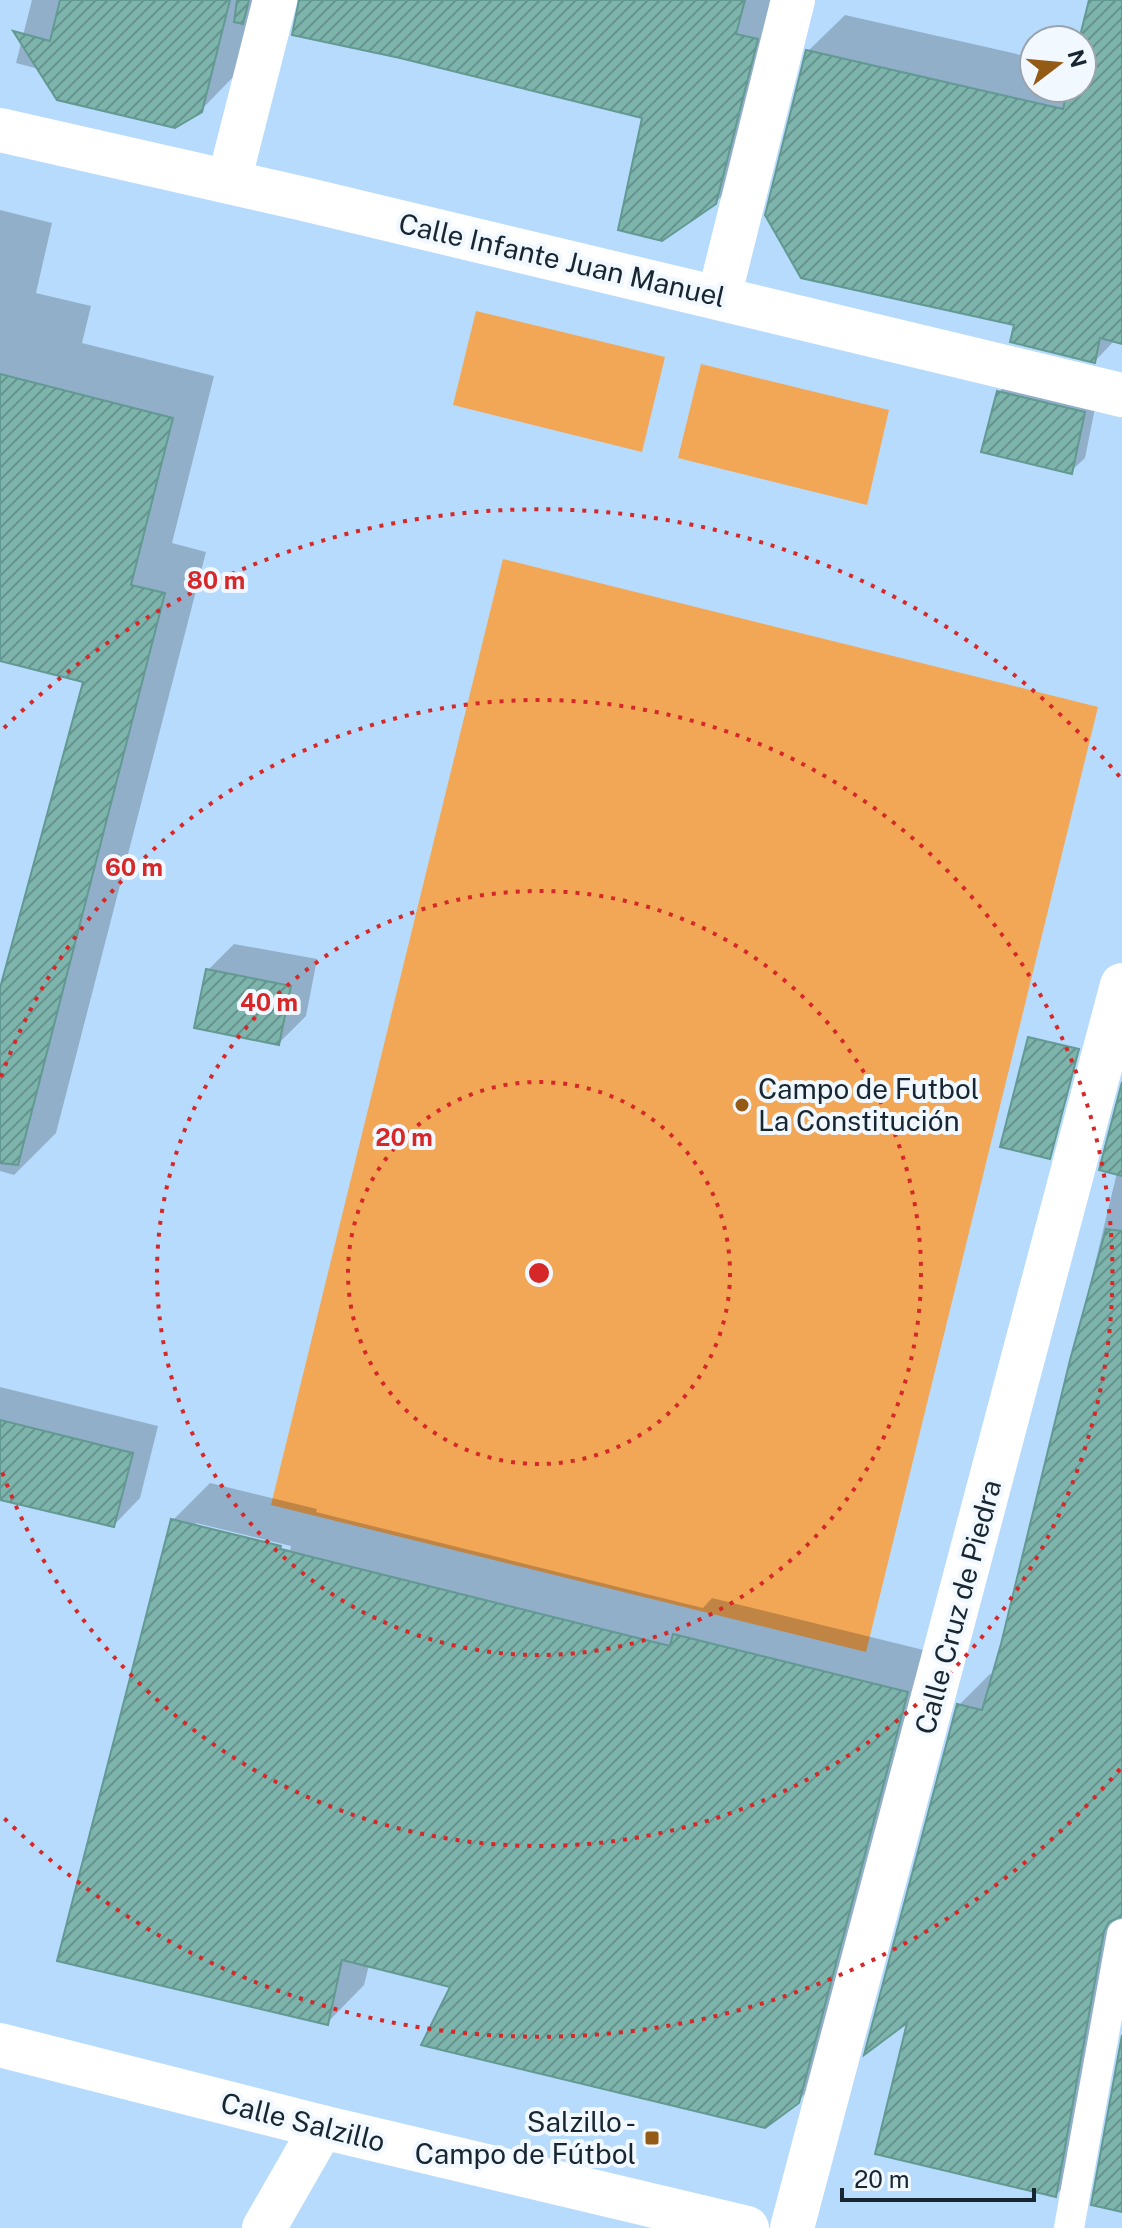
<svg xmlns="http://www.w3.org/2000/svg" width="1122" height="2228" font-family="'Public Sans',sans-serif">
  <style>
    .pitch { fill: #f1a756 }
    .shadow { fill: #0003; fill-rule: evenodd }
    .building { fill: url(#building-hatch); stroke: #629992; stroke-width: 2 }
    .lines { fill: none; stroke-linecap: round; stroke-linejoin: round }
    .lane { stroke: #fff; stroke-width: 30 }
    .street { stroke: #fff; stroke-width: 44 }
    .ring { fill: none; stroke: #d62828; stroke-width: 4; stroke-dasharray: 4 8 }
    .poi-dot { fill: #935b15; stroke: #f1f8ff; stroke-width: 3 }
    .labels { text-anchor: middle; stroke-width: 8; stroke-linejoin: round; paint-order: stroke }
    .street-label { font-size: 28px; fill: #182632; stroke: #f1f8ff }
    .poi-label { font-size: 28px; fill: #182632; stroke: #f1f8ff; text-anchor: start }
    .centre { fill: #d62828; stroke: #f1f8ff; stroke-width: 4 }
    .ring-label { font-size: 24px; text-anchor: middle; font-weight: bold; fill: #d62828; stroke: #f1f8ff; stroke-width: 8; stroke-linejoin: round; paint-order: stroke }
  </style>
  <defs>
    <pattern id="building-hatch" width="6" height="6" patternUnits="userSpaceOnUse" patternTransform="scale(2)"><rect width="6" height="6" fill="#7db5ad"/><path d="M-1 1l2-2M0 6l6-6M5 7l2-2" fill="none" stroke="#65938d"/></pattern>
  </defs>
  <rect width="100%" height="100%" fill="#b7dbfc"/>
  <g class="pitch">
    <path d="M 476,311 L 665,357 L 642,452 L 453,405 Z"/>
    <path d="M 701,364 L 889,410 L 867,505 L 678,458 Z"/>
    <path d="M 503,559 L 1098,707 L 866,1652 L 271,1505 Z"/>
  </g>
  <g class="shadow">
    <path d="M 32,0 L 264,0 L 237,73 L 200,111 L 16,63 Z"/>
    <path d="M 301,0 L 782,0 L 752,166 L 715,203 L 644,117 Z"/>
    <path d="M 1092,0 L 1122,0 L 1122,342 L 1115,340 L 1095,361 L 1017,323 L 808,51 L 845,15 L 1034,58 L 1034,88 L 1082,88 L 1082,41 Z"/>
    <path d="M 0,210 L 52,223 L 36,293 L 91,306 L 82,343 L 214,376 L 172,543 L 206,552 L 56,1133 L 14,1175 L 0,1171 L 0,996 L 85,680 L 0,659 Z"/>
    <path d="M 1012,378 L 1097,398 L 1085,458 L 1071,471 L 999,392 Z"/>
    <path d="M 234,944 L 317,959 L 306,1016 L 279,1043 L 208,970 Z"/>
    <path d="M 1122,1152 L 1122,1968 L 1087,2164 L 1056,2195 L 910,2018 L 959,1705 L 990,1674 L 994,1675 L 1003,1644 Z"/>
    <path d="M 0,1387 L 158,1426 L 140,1498 L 114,1525 L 0,1498 Z"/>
    <path d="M 210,1483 L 317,1509 L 316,1512 L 703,1608 L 712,1598 L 944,1655 L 836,2063 L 798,2101 L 453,1985 L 369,1965 L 364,1985 L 327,2023 L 173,1520 ZM 196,1523 L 291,1546 L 290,1550 L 196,1527 Z"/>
  </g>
  <g class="building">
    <path d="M 60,0 L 230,0 L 202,112 L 175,128 L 57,100 L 13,31 L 50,41 Z"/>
    <path d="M 237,0 L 249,0 L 243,24 L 234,22 Z"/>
    <path d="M 299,0 L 745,0 L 736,34 L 758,39 L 716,204 L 662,241 L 618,230 L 642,118 L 400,58 L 292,35 Z"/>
    <path d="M 1089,0 L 1122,0 L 1122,344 L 1100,338 L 1095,363 L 1010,342 L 1014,325 L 801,278 L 765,215 L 806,50 L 1063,109 L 1068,88 L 1082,88 L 1082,40 L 1079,40 Z"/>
    <path d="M 0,374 L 173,418 L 131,585 L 165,593 L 18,1165 L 0,1163 L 0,988 L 83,682 L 0,661 Z"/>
    <path d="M 997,391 L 1085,412 L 1072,474 L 981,452 Z"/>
    <path d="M 206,969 L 291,986 L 279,1045 L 194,1028 Z"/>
    <path d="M 1028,1037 L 1079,1049 L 1050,1159 L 1000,1147 Z"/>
    <path d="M 1122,1082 L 1122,1176 L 1099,1170 Z"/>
    <path d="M 1106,1229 L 1122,1231 L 1122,1916 L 1109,1922 L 1104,1931 L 1056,2197 L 875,2154 L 907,2023 L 864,2055 L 957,1704 L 982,1710 L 1001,1644 L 1070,1360 Z"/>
    <path d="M 0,1420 L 133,1453 L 114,1527 L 0,1500 Z"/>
    <path d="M 171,1519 L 281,1546 L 280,1549 L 670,1646 L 673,1634 L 908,1692 L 799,2103 L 765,2128 L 421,2045 L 450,1987 L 342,1960 L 328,2025 L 57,1961 Z"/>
    <path d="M 1122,2035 L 1122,2212 L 1091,2205 Z"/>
  </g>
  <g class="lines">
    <path class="lane" d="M 1069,2228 L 1122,1934"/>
    <g class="street">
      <path d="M 0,130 L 304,199 L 1122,395"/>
      <path d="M 229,181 L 275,0"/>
      <path d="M 719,297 L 793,0"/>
      <path d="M 0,2045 L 322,2127 L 747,2228"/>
      <path d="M 264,2228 L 322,2127"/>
      <path d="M 792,2228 L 1122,985"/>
    </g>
  </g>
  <g class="ring">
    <circle cx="539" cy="1273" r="191"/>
    <circle cx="539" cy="1273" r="382"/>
    <path d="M1 1077A573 573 0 1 1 1 1469"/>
    <path d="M1120 1769A764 764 0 0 1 4 1818M4 728A764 764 0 0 1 1120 777"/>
  </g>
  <g class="poi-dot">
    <circle cx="742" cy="1105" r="8"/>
    <rect x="644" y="2130" width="16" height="16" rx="4"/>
  </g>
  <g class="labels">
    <g class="street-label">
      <text transform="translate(562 260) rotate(13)" y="10">Calle Infante Juan Manuel</text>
      <text transform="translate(958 1607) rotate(-75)" y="10">Calle Cruz de Piedra</text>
      <text transform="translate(303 2122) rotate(14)" y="10">Calle Salzillo</text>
    </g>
    <g class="poi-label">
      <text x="758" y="1099">Campo de Futbol<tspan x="758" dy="32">La Constitución</tspan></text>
      <text x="636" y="2132" text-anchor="end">Salzillo -<tspan x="636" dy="32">Campo de Fútbol</tspan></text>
    </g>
  </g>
  <circle cx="539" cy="1273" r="12" class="centre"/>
  <g class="ring-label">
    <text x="216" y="589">80 m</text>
    <text x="134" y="876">60 m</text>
    <text x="269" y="1011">40 m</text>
    <text x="404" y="1146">20 m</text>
  </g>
  <g transform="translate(1058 64) rotate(74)"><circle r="38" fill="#f1f8ff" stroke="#9aa4ad" stroke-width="2"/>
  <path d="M0-6L14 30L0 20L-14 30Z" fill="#935b15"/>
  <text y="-12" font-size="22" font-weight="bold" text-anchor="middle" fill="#182632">N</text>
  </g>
  <path d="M842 2188v12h192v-12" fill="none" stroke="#182632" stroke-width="4"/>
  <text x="854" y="2188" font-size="24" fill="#182632" stroke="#f1f8ff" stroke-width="6" paint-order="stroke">20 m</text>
</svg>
